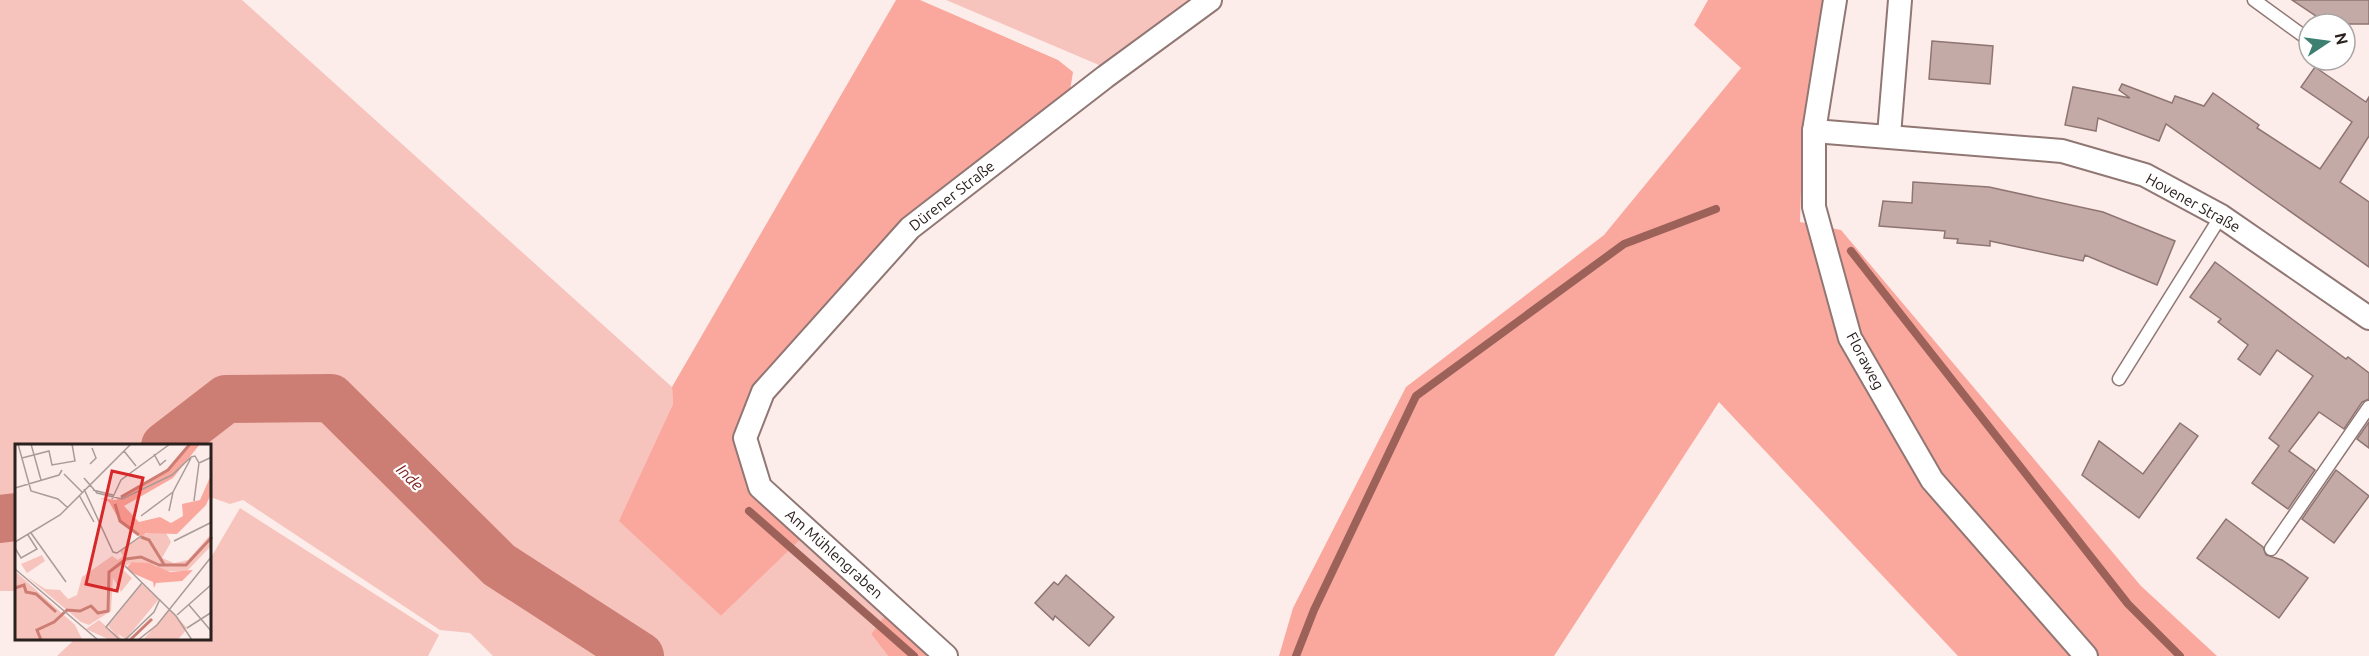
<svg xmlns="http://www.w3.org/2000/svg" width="2369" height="656" font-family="Ubuntu,sans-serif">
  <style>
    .green { fill: #f7c4bd }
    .forest { fill: #faa79d }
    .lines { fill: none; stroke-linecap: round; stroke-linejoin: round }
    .stream { stroke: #9c625a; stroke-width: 8 }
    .river { stroke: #cd7e74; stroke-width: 48 }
    .building { fill: #c4aaa7; stroke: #8e7572; stroke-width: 1.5 }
    .lane-casing { stroke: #907774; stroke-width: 15 }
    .street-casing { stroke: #907774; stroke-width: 26 }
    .lane { stroke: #fff; stroke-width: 12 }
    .street { stroke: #fff; stroke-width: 22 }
    .labels { text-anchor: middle; stroke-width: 4.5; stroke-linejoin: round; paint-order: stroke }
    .street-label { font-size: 15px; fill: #2a201e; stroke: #fff }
    .water-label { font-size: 16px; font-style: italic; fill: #82221e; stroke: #fff }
    .inset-river { fill: none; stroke: #cd7e74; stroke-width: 3 }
    .inset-road { fill: none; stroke: #a99b98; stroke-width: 1.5 }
    .view { fill: #d62828; fill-opacity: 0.15; stroke: #d62828; stroke-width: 3 }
    .inset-edge { fill: none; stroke: #2a201e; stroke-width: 3 }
  </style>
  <rect width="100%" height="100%" fill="#fdedea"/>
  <g class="green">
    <path d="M 0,0 L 242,0 L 672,387 L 673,404 L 620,521 L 721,616 L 804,536 L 889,610 L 871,634 L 888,656 L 493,656 L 470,633 L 440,630 L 243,500 L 230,504 L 210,497 L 210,446 L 16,446 L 16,591 L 0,591 Z"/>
    <path d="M 946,0 L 1198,0 L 1106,68 Z"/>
    <path d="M 240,508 L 439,635 L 428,656 L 57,656 L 74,640 L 210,640 L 210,559 Z"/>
  </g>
  <g class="forest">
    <path d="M 896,0 L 920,0 L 1058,60 L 1073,72 L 1069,97 L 906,221 L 736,438 L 804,536 L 721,616 L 619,521 L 673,404 L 672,387 Z"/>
    <path d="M 1708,0 L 1826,0 L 1803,125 L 1800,222 L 1841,230 L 2141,586 L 2217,656 L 1958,656 L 1719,402 L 1554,656 L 1279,656 L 1293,608 L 1406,387 L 1604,235 L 1741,68 L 1694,25 Z"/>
    <path d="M 889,610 L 938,656 L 888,656 L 871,634 Z"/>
  </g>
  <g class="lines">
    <g class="stream">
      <path d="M 1851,251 L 2128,604 L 2180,656"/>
      <path d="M 749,511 L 914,656"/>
      <path d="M 1296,656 L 1314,610 L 1416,396 L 1624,244 L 1716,209"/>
    </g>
    <g class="river">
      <path d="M 165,446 L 226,399 L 331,398 L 499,565 L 640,656"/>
      <path d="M 0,519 L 16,517"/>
    </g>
  </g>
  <g class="building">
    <path d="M 2292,0 L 2369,0 L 2369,24 L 2328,24 Z"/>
    <path d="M 1932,41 L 1993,46 L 1990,84 L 1929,79 Z"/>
    <path d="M 2315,67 L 2366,102 L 2369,97 L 2369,136 L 2340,182 L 2369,202 L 2369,267 L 2166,124 L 2159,141 L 2098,118 L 2096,131 L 2065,125 L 2073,87 L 2130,98 L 2119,90 L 2122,84 L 2172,103 L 2175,96 L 2204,106 L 2213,93 L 2259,125 L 2257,128 L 2320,169 L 2352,122 L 2301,87 Z"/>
    <path d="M 1913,182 L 1989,187 L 2103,212 L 2175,241 L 2157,285 L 2085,255 L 2083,261 L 1990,241 L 1990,246 L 1957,243 L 1958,239 L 1944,238 L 1945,231 L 1879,226 L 1883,201 L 1912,203 Z"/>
    <path d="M 2215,262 L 2346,359 L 2348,357 L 2369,373 L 2369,399 L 2362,402 L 2344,429 L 2319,412 L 2289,451 L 2315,470 L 2288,509 L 2252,483 L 2279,446 L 2269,438 L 2313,376 L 2277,350 L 2260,375 L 2238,359 L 2248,345 L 2218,322 L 2221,319 L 2190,297 Z"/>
    <path d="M 2369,422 L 2369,448 L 2357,439 Z"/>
    <path d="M 2180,423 L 2198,436 L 2139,518 L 2082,475 L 2099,441 L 2143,474 Z"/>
    <path d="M 2336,470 L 2369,496 L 2334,543 L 2302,519 Z"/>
    <path d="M 2226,519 L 2263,547 L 2266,555 L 2282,560 L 2308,578 L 2279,618 L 2197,558 Z"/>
    <path d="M 1066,575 L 1114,617 L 1089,646 L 1055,616 L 1053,620 L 1035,603 L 1054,582 L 1058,585 Z"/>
  </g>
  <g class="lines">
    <g class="lane-casing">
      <g id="lane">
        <path d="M 2254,0 L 2309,40"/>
        <path d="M 2119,379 L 2221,216"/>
        <path d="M 2271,549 L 2369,407"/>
      </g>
    </g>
    <g class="street-casing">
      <g id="street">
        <path d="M 1835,0 L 1814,131 L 1814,207 L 1850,338 L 1932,480 L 2086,656"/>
        <path d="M 1814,131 L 2062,151 L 2145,175 L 2221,216 L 2369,318"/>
        <path d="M 1889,135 L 1900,0"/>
        <path d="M 946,656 L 760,487 L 745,438 L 763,392 L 910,228 L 1105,77 L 1210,0"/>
      </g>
    </g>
    <use href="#lane" class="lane"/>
    <use href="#street" class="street"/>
  </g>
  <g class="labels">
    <g class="street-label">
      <text transform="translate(952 196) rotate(-38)" y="5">Dürener Straße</text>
      <text transform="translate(2193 203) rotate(29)" y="5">Hovener Straße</text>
      <text transform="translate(1865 361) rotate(62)" y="5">Floraweg</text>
      <text transform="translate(834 554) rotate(42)" y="5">Am Mühlengraben</text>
    </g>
    <g class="water-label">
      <text transform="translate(410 477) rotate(45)" y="6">Inde</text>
    </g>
  </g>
  <g transform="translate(15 444)">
    <rect width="196" height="196" fill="#fdedea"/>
    <path d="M 143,87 L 151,89 L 156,98 L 147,114 L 159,119 L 173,116 L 196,90 L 196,102 L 172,127 L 144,127 L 142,121 L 119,118 L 106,124 L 117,134 L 106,148 L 98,134 L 96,167 L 74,181 L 66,178 L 11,132 L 30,145 L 45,146 L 53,155 L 62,151 L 67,133 L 97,112 L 103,116 L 108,112 L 105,107 L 129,90 ZM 27,111 L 30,117 L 12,129 L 6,120 ZM 0,127 L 60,181 L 67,195 L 73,196 L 0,196 ZM 127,140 L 144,155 L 111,195 L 103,190 L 107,196 L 95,196 L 71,185 L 84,176 L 100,190 L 93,182 ZM 155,165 L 172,184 L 168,190 L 162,196 L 128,196 Z" fill="#f7c4bd"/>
    <path d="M 174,0 L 185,0 L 158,34 L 109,62 L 124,78 L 145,73 L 156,79 L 168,72 L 167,60 L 185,56 L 196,31 L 196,50 L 191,61 L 162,90 L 131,89 L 111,105 L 126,93 L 105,77 L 94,58 L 85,54 L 101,56 L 122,44 L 155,24 ZM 117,118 L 134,119 L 155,128 L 178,126 L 167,137 L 141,139 L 139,144 L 138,138 L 115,128 L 112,123 Z" fill="#faa79d"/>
    <path class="inset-river" d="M 106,53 L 153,26 L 175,0M 100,60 L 105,77 L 124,91M 126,93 L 134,96 L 150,122M 0,144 L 9,141 L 11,148 L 21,150 L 41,168M 26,196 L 22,186 L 39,178 L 52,166 L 65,167 L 76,162 L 83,169 L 93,167 L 94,128 L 111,115 L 126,113 L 144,121 L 171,121 L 197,93M 115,196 L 137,175"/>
    <path class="inset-road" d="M 3,0 L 16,47 L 43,55 L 53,64M 16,0 L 26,36M 109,7 L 121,22M 139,10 L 145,21 L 151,16M 176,13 L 180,12 L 184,19 L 197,13M 7,14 L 34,7 L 37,21 L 60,17 L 57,0M 75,20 L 81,14 L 77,4M 49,30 L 67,48M 69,34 L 82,49 L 107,55 L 157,31 L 176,13M 0,44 L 44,31 L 47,26M 69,45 L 98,108 L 102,109 L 126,92M 78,46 L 98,51M 64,51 L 79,78M 97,55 L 106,36 L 155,0M 179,57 L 184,19M 154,67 L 158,48 L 176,14M 126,72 L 158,48M 16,89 L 51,138M 159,97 L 197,78M 0,98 L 45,71 L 116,0M 0,104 L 6,114 L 22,105 L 13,91M 110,122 L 161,172 L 177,196M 0,125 L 83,196M 174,161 L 197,188M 162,171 L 197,140M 172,184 L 197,168M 105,196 L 91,183 L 127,139M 110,196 L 139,168 L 145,155M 123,196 L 142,181 L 197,112"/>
    <path class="view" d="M 97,27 L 128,34 L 102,147 L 71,140 Z"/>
    <rect width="196" height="196" class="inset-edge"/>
  </g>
  <g transform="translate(2327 42) rotate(77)"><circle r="28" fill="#ffffff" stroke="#aaa6a5" stroke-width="1.5"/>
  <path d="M0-4.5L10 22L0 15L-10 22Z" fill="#3d7f70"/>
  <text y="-9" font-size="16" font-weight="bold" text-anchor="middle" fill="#2a201e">N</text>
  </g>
</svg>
